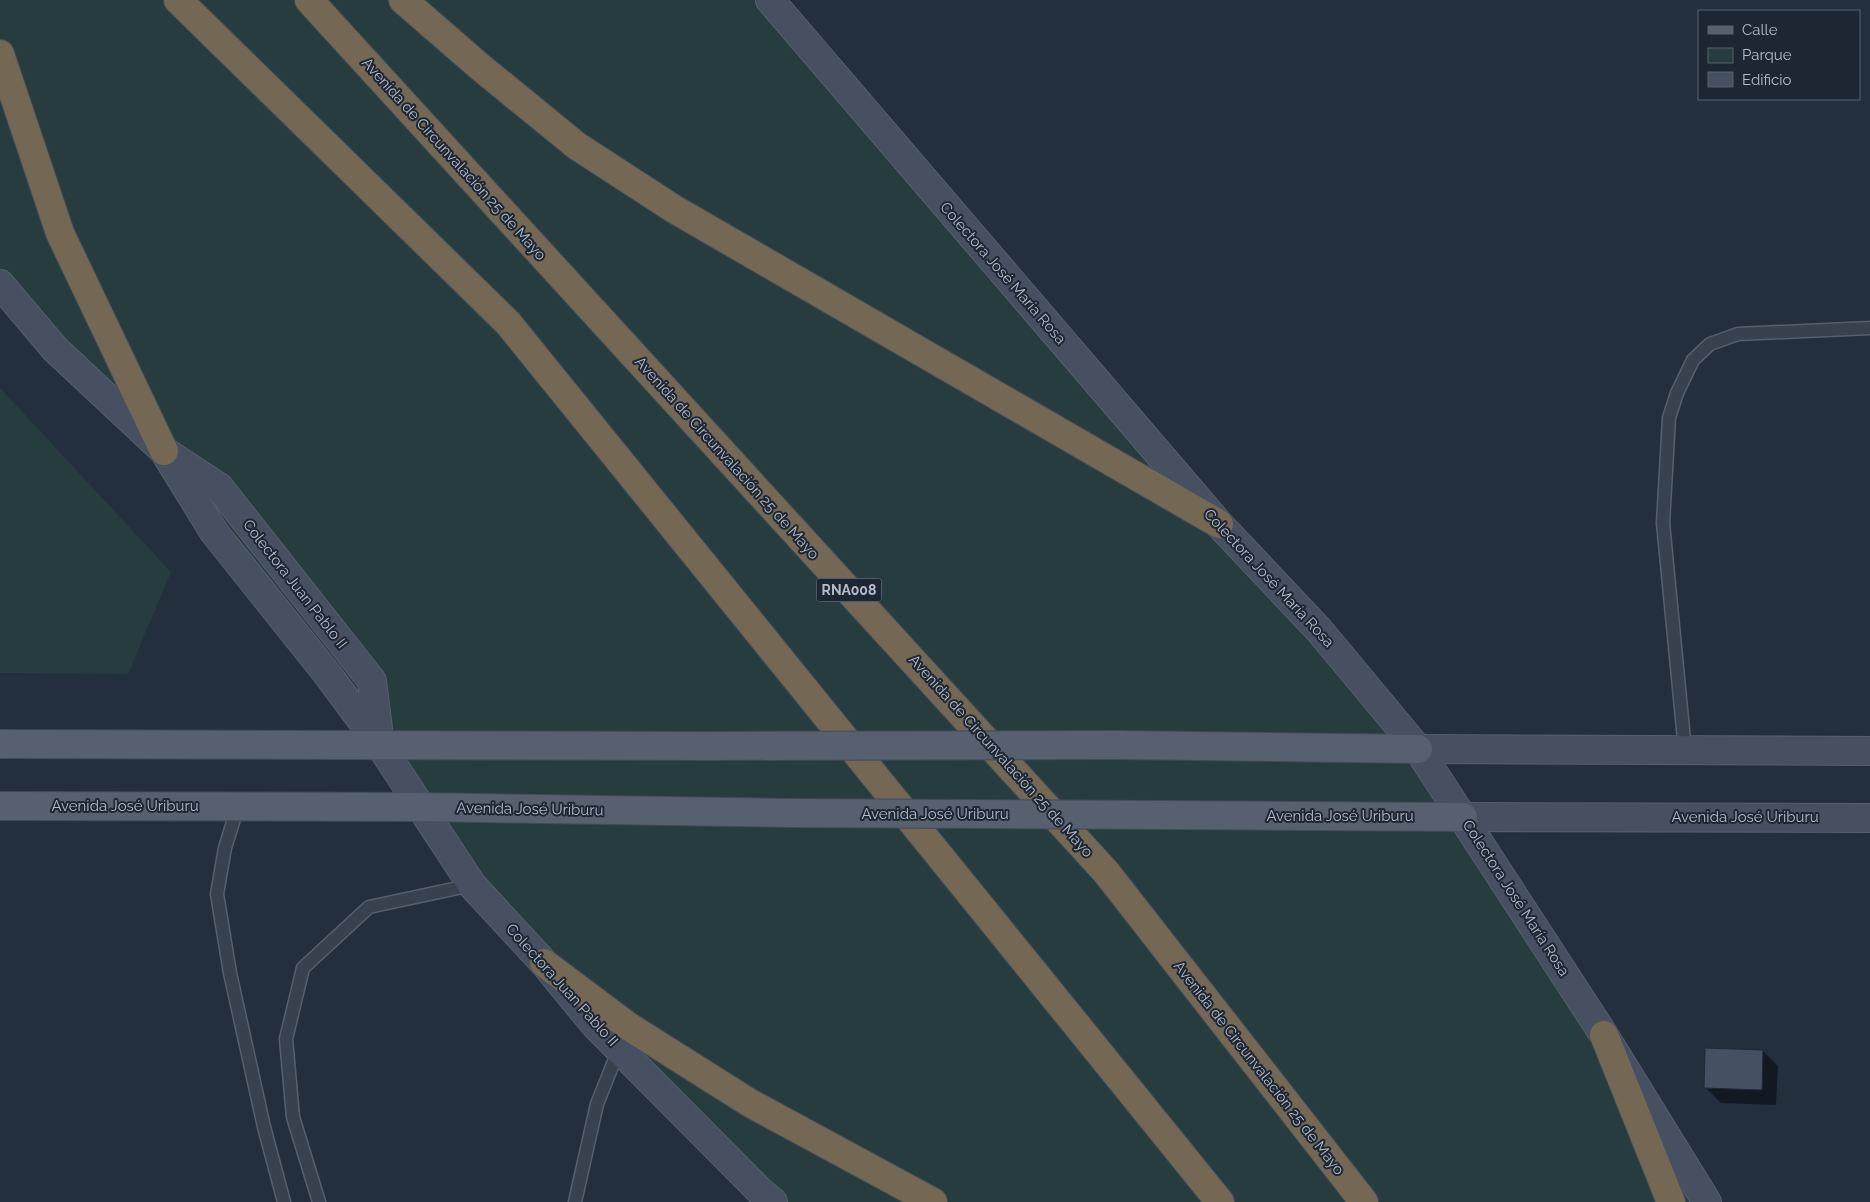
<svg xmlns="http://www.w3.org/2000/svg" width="1870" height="1202" font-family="Raleway,sans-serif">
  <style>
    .green { fill: #263c3f }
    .shadow { fill: #0007 }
    .building { fill: #455162; stroke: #1f2835 }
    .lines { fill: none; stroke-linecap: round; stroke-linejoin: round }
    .lane-casing { stroke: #565f6c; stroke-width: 15 }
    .secondary-casing { stroke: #565f6c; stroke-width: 30 }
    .primary-casing { stroke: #414a57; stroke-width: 30 }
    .highway-casing { stroke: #434c59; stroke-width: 30 }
    .lane { stroke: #38414e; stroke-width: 12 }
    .secondary { stroke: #465061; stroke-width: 28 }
    .primary { stroke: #56606e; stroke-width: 28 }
    .highway { stroke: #746855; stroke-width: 28 }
    .primary-bridge-casing { stroke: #414a57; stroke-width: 30; stroke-linecap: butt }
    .primary-bridge { stroke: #56606e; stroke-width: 28 }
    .labels { text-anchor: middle; stroke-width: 4; stroke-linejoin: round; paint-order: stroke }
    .shield { fill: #1d2633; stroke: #878f9c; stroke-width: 1 }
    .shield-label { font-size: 14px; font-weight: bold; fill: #b4bcc9 }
    .street-label { font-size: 15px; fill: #b4bcc9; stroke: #1d2633 }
  </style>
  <rect width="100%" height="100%" fill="#242f3e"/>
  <g class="green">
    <path d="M 0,0 L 770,0 L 1418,749 L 1707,1202 L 773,1202 L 544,963 L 164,451 L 0,284 Z"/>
    <path d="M 0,388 L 171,572 L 128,674 L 0,673 Z"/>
  </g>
  <path class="shadow" d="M 1763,1051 L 1778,1066 L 1776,1105 L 1721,1103 L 1706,1088 Z"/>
  <path class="building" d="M 1705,1048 L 1763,1050 L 1762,1090 L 1704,1088 Z"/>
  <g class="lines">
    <g class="lane-casing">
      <g id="lane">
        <path d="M 1685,750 L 1663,523 L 1669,418 L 1677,393 L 1693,360 L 1710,344 L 1738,334 L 1870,328"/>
        <path d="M 238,806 L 225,848 L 217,894 L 230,973 L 264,1127 L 284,1202"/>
        <path d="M 319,1202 L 293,1117 L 286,1039 L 303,968 L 369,907 L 472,885"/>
        <path d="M 575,1202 L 597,1104 L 619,1049"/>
      </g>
    </g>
    <g class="secondary-casing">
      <g id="secondary">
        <path d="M 770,0 L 1219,524 L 1319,630 L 1418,749 L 1604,1035 L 1707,1202"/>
        <path d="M 0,284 L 55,349 L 164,451 L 219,487 L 372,681 L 380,744"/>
        <path d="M 164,451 L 214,532 L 328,675 L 380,745 L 472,885 L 544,963 L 596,1026 L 761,1192 L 773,1202"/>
        <path d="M 1418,749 L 1870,751"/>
        <path d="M 1463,817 L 1870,818"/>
      </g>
    </g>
    <g class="primary-casing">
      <g id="primary">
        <path d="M 0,744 L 711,746"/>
        <path d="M 1119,745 L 1418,749"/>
        <path d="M 0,806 L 420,807 L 789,813"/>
        <path d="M 1167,815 L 1463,817"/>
      </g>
    </g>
    <g class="highway-casing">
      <g id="highway">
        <path d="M 178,0 L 508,323 L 1220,1202"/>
        <path d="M 309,0 L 1106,872 L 1364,1202"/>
        <path d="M 403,0 L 479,66 L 577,146 L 674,209 L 1219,524"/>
        <path d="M 0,54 L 60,233 L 164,451"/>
        <path d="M 544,963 L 628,1026 L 750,1103 L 933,1202"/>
        <path d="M 1604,1035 L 1671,1202"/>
      </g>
    </g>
    <use href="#lane" class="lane"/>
    <use href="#secondary" class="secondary"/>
    <use href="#primary" class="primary"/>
    <use href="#highway" class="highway"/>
    <g class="primary-bridge-casing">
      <g id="primary-bridge">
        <path d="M 711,746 L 1119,745"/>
        <path d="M 789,813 L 1167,815"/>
      </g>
    </g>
    <use href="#primary-bridge" class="primary-bridge"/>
  </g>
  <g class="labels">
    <rect class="shield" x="816.5" y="578.5" width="65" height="23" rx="4"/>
    <g class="shield-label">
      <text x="849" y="595">RNA008</text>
    </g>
    <g class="street-label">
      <text transform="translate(454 159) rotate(48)" y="5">Avenida de Circunvalación 25 de Mayo</text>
      <text transform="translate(1003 273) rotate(49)" y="5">Colectora José María Rosa</text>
      <text transform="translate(727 458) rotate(48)" y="5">Avenida de Circunvalación 25 de Mayo</text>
      <text transform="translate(1269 578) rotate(47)" y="5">Colectora José María Rosa</text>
      <text transform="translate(295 584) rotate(52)" y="5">Colectora Juan Pablo II</text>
      <text transform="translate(1001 756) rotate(48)" y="5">Avenida de Circunvalación 25 de Mayo</text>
      <text x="125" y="811">Avenida José Uriburu</text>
      <text transform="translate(530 809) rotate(1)" y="5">Avenida José Uriburu</text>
      <text x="935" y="819">Avenida José Uriburu</text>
      <text x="1340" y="821">Avenida José Uriburu</text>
      <text x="1745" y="822">Avenida José Uriburu</text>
      <text transform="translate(1516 898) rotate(57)" y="5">Colectora José María Rosa</text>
      <text transform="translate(562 985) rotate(48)" y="5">Colectora Juan Pablo II</text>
      <text transform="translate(1259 1068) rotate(52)" y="5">Avenida de Circunvalación 25 de Mayo</text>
    </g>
  </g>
  <rect x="1698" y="10" width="162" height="90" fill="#1d2633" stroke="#59626f"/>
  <rect x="1708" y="26" width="25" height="8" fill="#56606e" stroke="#59626f"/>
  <text x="1742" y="35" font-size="15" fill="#b4bcc9">Calle</text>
  <rect x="1708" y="48" width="25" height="15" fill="#263c3f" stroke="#59626f"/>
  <text x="1742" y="60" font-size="15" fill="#b4bcc9">Parque</text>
  <rect x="1708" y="72" width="25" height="15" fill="#455162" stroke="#59626f"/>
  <text x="1742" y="85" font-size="15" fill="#b4bcc9">Edificio</text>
</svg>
